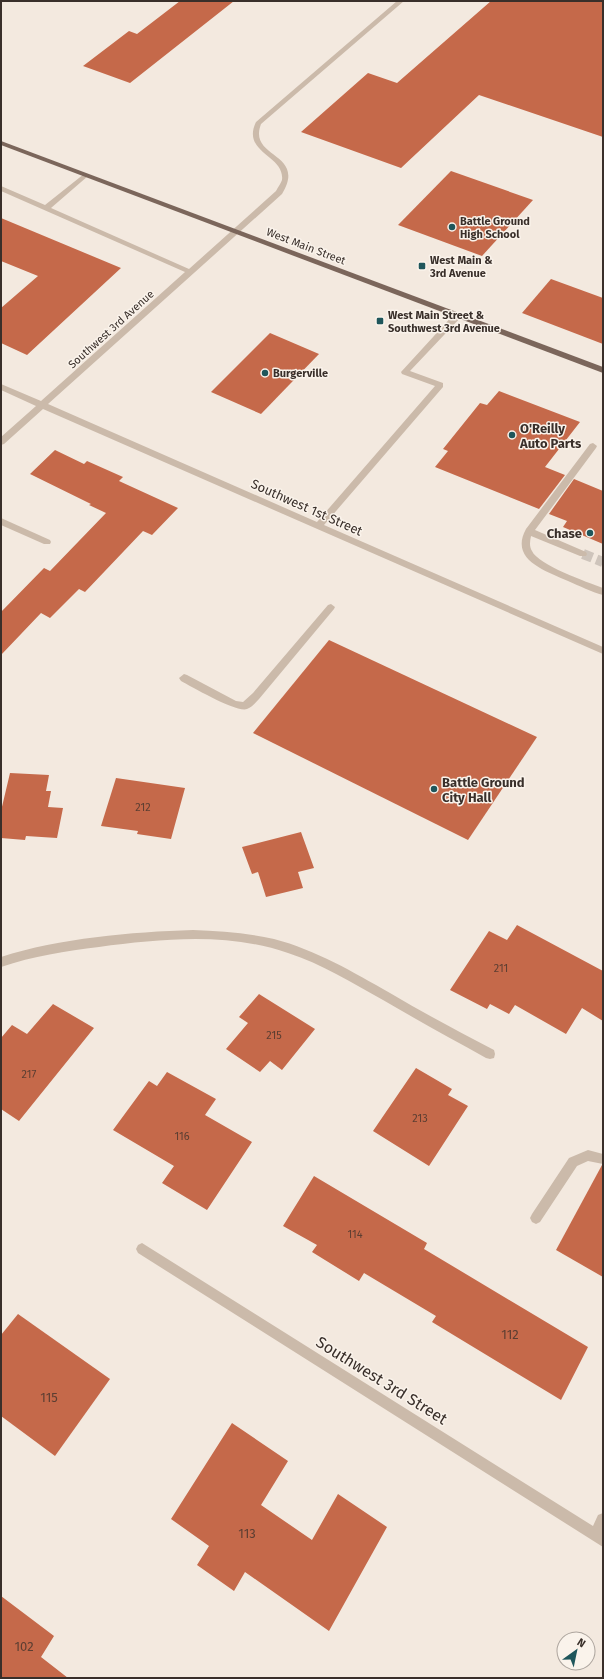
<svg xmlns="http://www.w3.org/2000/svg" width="604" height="1679" font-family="'Fira Sans',sans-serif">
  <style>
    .building { fill: #c5694a }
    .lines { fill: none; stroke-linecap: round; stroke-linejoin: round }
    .minor-tunnel { stroke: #cec4bb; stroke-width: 10; stroke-dasharray: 10 4.5; stroke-linecap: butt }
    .minor { fill: #cbbaaa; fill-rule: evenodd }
    .major { fill: #7b665b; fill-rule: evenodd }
    .poi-dot { fill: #1f565b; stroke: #faf3eb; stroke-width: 1.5 }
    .labels { text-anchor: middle; stroke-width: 3; stroke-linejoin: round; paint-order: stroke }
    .far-poi-label { font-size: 11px; font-weight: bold; fill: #392f2a; stroke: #faf3eb; text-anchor: start }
    .far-street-label { font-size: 11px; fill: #392f2a; stroke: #faf3eb }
    .number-label { font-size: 11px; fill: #5c3e32 }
    .poi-label { font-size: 13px; font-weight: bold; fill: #392f2a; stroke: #faf3eb; text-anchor: start }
    .street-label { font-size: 13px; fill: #392f2a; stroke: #faf3eb }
    .near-number-label { font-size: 13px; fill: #5c3e32 }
    .near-street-label { font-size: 16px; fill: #392f2a; stroke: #faf3eb }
  </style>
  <rect width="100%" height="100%" fill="#f3e9df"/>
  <g class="building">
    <path d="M 180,1 L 234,1 L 130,83 L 83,66 L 129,31 L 137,34 Z"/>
    <path d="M 491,1 L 603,1 L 603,137 L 479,95 L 401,168 L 301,132 L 368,73 L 397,83 Z"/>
    <path d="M 451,171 L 533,200 L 482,256 L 398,225 Z"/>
    <path d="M 1,218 L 121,268 L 27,355 L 1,343 L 1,308 L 38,276 L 1,261 Z"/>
    <path d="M 551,279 L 603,298 L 603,344 L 522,313 Z"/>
    <path d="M 270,333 L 319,354 L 261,414 L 211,392 Z"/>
    <path d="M 499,391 L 580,422 L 545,467 L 565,475 L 539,509 L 435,467 L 448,451 L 443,449 L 480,403 L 487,405 Z"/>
    <path d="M 55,450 L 84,464 L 87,461 L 123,477 L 119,481 L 178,508 L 152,535 L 143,531 L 85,592 L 79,589 L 50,618 L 41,613 L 1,655 L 1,612 L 44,568 L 50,571 L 106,513 L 89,505 L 91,504 L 30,474 Z"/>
    <path d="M 574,479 L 603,491 L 603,544 L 563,527 L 567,521 L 549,514 Z"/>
    <path d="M 329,640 L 537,737 L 468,840 L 253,733 Z"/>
    <path d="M 10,773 L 49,775 L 46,791 L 51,791 L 48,807 L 63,808 L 57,838 L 26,836 L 25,840 L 1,838 L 1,811 Z"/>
    <path d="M 116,778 L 185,788 L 171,839 L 137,834 L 138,831 L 101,826 Z"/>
    <path d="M 301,832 L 314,868 L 298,872 L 303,888 L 266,897 L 258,872 L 252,874 L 242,847 Z"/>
    <path d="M 517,925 L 603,971 L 603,1021 L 582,1008 L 566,1034 L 515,1005 L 509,1014 L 490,1004 L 487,1009 L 450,990 L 489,931 L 507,940 Z"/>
    <path d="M 259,994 L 315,1029 L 282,1070 L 270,1061 L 260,1072 L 226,1049 L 248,1023 L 239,1017 Z"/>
    <path d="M 53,1004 L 94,1028 L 19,1121 L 1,1109 L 1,1038 L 12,1025 L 27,1034 Z"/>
    <path d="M 416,1068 L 452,1089 L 448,1095 L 468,1106 L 429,1166 L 373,1131 Z"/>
    <path d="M 167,1072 L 216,1099 L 205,1115 L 252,1142 L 207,1210 L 162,1183 L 174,1166 L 113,1130 L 149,1081 L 157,1086 Z"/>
    <path d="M 602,1165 L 603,1165 L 603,1277 L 556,1250 Z"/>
    <path d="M 314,1176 L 427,1243 L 424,1249 L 588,1347 L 561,1400 L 432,1322 L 436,1316 L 364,1273 L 359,1281 L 312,1252 L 317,1245 L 283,1226 Z"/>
    <path d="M 18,1314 L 110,1379 L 55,1456 L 1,1416 L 1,1335 Z"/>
    <path d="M 232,1423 L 288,1461 L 261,1505 L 312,1540 L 338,1494 L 387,1527 L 329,1631 L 245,1572 L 234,1591 L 197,1565 L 209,1546 L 171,1519 Z"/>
    <path d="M 1,1596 L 54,1636 L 41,1657 L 68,1678 L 1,1678 Z"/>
  </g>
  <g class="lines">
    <path class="minor-tunnel" d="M 583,554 L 603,562"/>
    <g class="minor">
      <path d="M 397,1 L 404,1 L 261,124 C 260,127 259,130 259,133 C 258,158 305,156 282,194 L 48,404 L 317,522 L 435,386 L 402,374 L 401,372 L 455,313 L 461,313 L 461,317 L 410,371 L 443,383 L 443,387 L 324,525 L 603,647 L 603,654 L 43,409 L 4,444 L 1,445 L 1,437 L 36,406 L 1,390 L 1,384 L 41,401 L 185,272 L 1,191 L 1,186 L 45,205 L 84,174 L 88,174 L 88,176 L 51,208 L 189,269 L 276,191 C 278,187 281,183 282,180 C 285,155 241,153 256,122 Z"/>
      <path d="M 593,443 L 597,446 L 596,448 L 535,530 L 586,552 L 587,554 L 586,556 L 580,556 L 531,536 C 530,541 529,546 532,551 C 538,565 587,582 603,588 L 603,595 C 591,592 580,586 568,581 C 546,571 509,560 526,529 L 590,444 Z"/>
      <path d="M 1,518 L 50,540 L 51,542 L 50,544 L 44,544 L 1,525 Z"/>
      <path d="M 331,604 L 335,607 L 334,609 L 259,699 C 256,702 252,707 247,709 C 237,713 192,687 181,681 L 179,678 L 184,674 L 187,675 L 236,701 L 243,702 L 253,693 L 328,605 Z"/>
      <path d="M 193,930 C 220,931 248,933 274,939 C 316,950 353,972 390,993 C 424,1013 459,1032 494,1050 L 495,1054 L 494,1058 L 490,1059 L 486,1058 C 452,1039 417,1020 383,1000 C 352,983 322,964 288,953 C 227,932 161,939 99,947 C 66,951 33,956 1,967 L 1,957 C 60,938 131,932 193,930 Z"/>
      <path d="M 588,1150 L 603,1154 L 603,1164 L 588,1161 L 577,1166 L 540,1222 L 536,1224 L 532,1222 L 530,1218 L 532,1214 L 569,1158 Z"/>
      <path d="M 142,1243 L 593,1526 L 598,1515 L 603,1513 L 603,1547 L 138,1253 L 136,1249 L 138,1245 Z"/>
    </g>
    <path class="major" d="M 1,141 L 603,367 L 603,373 L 1,145 Z"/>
  </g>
  <g class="poi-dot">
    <circle cx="452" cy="227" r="4"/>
    <rect x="418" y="262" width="8" height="8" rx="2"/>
    <rect x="376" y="317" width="8" height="8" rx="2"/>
    <circle cx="265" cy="373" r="4"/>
    <circle cx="512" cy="435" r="4"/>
    <circle cx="590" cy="533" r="4"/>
    <circle cx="434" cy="789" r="4"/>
  </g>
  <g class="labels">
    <g class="far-poi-label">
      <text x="460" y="225">Battle Ground<tspan x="460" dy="13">High School</tspan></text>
      <text x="430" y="264">West Main &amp;<tspan x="430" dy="13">3rd Avenue</tspan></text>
      <text x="388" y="319">West Main Street &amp;<tspan x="388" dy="13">Southwest 3rd Avenue</tspan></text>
      <text x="273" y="377">Burgerville</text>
    </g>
    <g class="far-street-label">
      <text transform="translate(306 246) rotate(21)" y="4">West Main Street</text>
      <text transform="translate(111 329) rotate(-42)" y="4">Southwest 3rd Avenue</text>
    </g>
    <g class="number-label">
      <text x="143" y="811">212</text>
      <text x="501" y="972">211</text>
      <text x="274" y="1039">215</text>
      <text x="29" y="1078">217</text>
      <text x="420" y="1122">213</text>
      <text x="182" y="1140">116</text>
      <text x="355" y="1238">114</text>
    </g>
    <g class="poi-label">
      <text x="520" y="433">O'Reilly<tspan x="520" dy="15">Auto Parts</tspan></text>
      <text x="582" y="538" text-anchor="end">Chase</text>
      <text x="442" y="787">Battle Ground<tspan x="442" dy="15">City Hall</tspan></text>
    </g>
    <g class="street-label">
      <text transform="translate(307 507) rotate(24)" y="5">Southwest 1st Street</text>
    </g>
    <g class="near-number-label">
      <text x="510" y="1339">112</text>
      <text x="49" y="1402">115</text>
      <text x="247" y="1538">113</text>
      <text x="24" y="1651">102</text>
    </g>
    <g class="near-street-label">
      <text transform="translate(382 1380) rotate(32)" y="6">Southwest 3rd Street</text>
    </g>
  </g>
  <rect width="604" height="1679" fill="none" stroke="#392f2a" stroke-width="4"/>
  <g transform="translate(576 1651) rotate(33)"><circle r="19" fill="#faf3eb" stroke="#ada59e"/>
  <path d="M0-3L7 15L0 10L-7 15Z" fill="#1f565b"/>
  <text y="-6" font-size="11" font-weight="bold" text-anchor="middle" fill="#392f2a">N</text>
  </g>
</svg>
